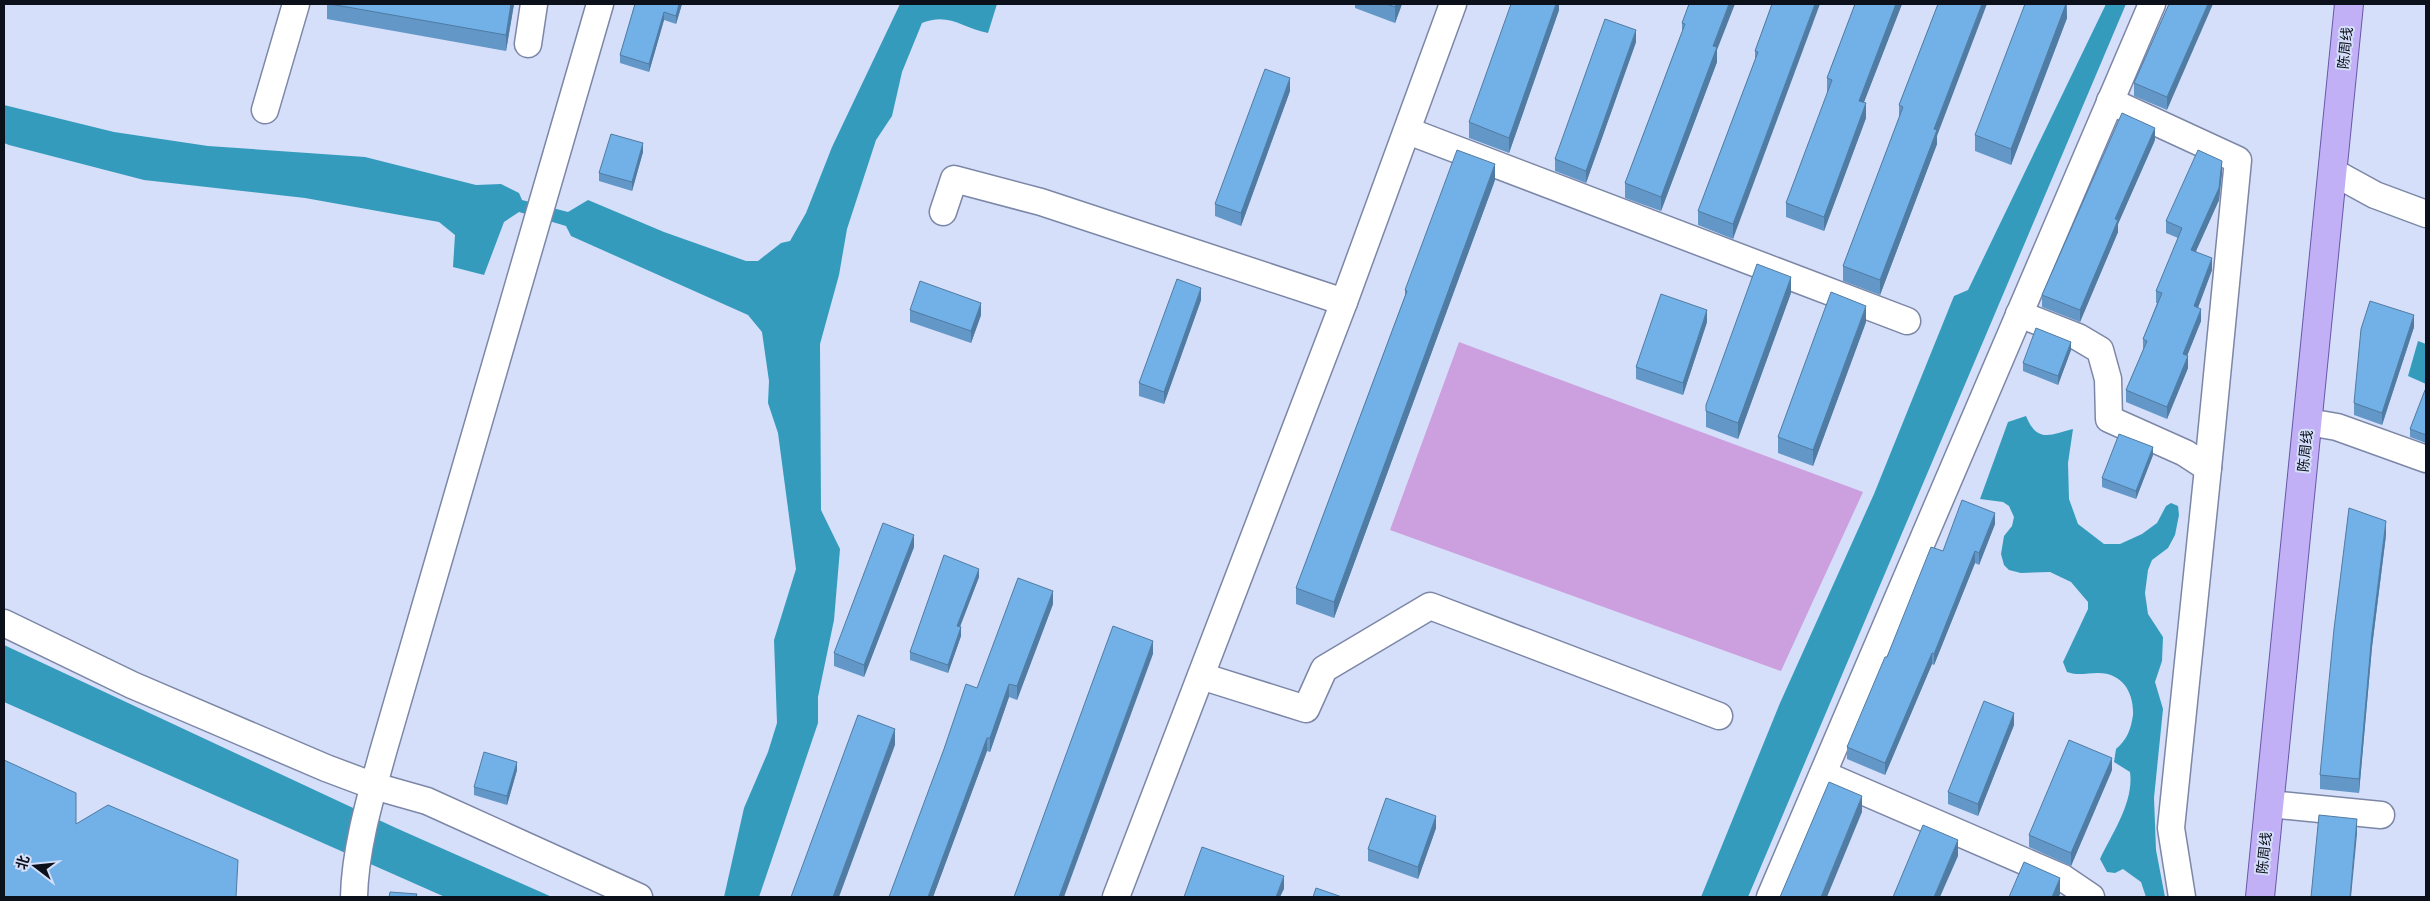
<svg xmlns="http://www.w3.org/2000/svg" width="2430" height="901" font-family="Helvetica,'Noto Sans SC',sans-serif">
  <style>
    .green { fill: #cc9fde }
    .water { fill: #349bbc }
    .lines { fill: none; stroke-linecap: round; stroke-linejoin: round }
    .minor-casing { stroke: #7c87a7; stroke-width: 29 }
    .major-casing { stroke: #6856a7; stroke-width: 30 }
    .minor { stroke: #fff; stroke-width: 26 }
    .major { stroke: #c2b0f7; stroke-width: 28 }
    .wall { fill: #6297c8 }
    .shaded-wall { fill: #507ba2 }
    .building { fill: #72b0e8; stroke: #507ba2 }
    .labels { text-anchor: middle; stroke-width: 4; stroke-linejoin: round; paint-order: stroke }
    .street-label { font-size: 14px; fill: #0c101b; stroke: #d5dffa }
  </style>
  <rect width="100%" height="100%" fill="#d5dffa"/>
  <path class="green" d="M 1459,342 L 1863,492 L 1781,671 L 1390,530 Z"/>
  <g class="water">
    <path d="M 900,4 L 997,4 L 988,33 C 962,28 949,12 922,23 L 902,72 L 892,116 L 876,140 L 847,229 L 839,275 L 820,344 L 821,510 L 840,549 L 834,620 L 818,697 L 818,723 L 759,897 L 724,897 L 744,808 L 768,752 L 777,723 L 774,640 L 796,569 L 778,433 L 768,403 L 769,381 L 762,332 L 748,315 L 571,236 L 566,226 L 519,212 L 504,222 L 484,275 L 453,267 L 455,235 L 439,222 L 305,198 L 144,180 L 9,145 L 4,143 L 4,105 L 114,132 L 208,146 L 365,157 L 476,185 L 501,184 L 519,193 L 522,200 L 568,212 L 588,200 L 664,232 L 746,261 L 758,261 L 781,243 L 790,241 L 806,213 L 832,147 Z"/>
    <path d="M 2106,4 L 2126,4 L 1748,897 L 1701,897 L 1780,703 L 1874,494 L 1954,296 L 1968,290 Z"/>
    <path d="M 2418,341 L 2426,344 L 2426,384 L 2408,376 Z"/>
    <path d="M 2026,416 C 2037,443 2050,435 2073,429 L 2068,463 L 2069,499 L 2078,524 L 2104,544 L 2120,544 L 2142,534 L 2157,523 L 2166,506 L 2171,503 L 2178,506 L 2179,515 L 2175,535 L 2168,548 L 2152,560 L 2148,570 L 2145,593 L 2148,614 L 2163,637 L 2162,661 L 2155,682 L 2163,709 L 2154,798 L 2156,850 L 2165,897 L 2146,897 L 2141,882 L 2123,869 L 2115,873 L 2107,872 L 2100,859 C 2113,832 2134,802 2130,772 L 2114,762 L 2116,749 C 2127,740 2131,729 2133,715 C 2134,693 2123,673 2098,673 C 2086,673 2079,676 2067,672 L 2063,662 L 2088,609 L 2088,602 L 2071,582 L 2050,572 L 2021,573 L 2009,570 L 2004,565 L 2001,554 L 2004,536 L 2012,526 L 2014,517 L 2009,506 L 2003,502 L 1980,499 L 2008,422 Z"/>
    <path d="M 4,645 L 396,828 L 552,897 L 445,897 L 4,702 Z"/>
  </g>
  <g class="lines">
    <g class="minor-casing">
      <g id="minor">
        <path d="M 528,44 L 534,4"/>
        <path d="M 2110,101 L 2238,160 L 2208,468"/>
        <path d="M 265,110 L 296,4"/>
        <path d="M 1408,131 L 1907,321"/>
        <path d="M 2333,172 L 2375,195 L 2426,214"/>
        <path d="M 943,212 L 954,179 L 1041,202 L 1344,302"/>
        <path d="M 2019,314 L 2078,337 L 2100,350 L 2108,379 L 2109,419 L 2185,453 L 2208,468 L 2171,828 L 2182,897"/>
        <path d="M 2308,422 L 2337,427 L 2426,459"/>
        <path d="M 4,623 L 132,685 L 326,768 L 374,786 L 427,801 L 639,897"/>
        <path d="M 1201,676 L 1306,709 L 1324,669 L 1430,606 L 1719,716"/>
        <path d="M 1823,774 L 2063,878 L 2091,897"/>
        <path d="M 2269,804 L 2381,815"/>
        <path d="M 354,897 C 355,849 370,799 383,752 L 600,4"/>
        <path d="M 1116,897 L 1344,302 L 1453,4"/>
        <path d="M 1770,897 L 2152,4"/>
      </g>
    </g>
    <g class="major-casing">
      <path id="major" d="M 2260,897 L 2349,4"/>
    </g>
    <use href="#minor" class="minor"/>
    <use href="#major" class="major"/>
  </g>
  <g class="wall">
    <path d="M 327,4 L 514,4 L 506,51 L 327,19 Z"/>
    <path d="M 635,4 L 682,4 L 676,24 L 664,20 L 649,72 L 620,63 L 620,55 Z"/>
    <path d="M 1355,4 L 1402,4 L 1395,23 L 1355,8 Z"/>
    <path d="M 1559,4 L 1559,10 L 1509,153 L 1469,138 L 1469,122 Z"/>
    <path d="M 1689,4 L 1717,50 L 1717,62 L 1661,211 L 1625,198 L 1625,183 L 1682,32 L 1682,23 Z"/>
    <path d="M 1772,4 L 1733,239 L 1698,225 L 1698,211 L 1755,60 L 1755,51 Z"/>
    <path d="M 1855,4 L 1902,4 L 1864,102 L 1866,118 L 1824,231 L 1786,217 L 1786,203 L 1828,93 L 1827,93 L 1827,78 Z"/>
    <path d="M 1938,4 L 1937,144 L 1880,295 L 1843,281 L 1843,266 L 1899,118 L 1899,105 Z"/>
    <path d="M 2067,4 L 2067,18 L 2011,165 L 1975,151 L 1975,135 Z"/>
    <path d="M 2169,4 L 2167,110 L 2134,96 L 2134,83 Z"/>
    <path d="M 1636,42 L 1586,183 L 1555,171 L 1555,159 Z"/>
    <path d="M 1290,91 L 1241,226 L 1215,216 L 1215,204 Z"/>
    <path d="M 2155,140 L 2118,224 L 2118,232 L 2080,322 L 2042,307 L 2042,295 Z"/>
    <path d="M 643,152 L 632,191 L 599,181 L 599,173 Z"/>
    <path d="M 2222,173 L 2219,200 L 2196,251 L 2212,270 L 2198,308 L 2201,321 L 2187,356 L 2188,368 L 2167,419 L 2126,402 L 2126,390 L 2143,350 L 2143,339 L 2157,303 L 2156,303 L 2156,291 L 2178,238 L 2166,233 L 2166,221 Z"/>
    <path d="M 1495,180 L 1334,618 L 1296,604 L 1296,588 L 1405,296 L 1405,290 Z"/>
    <path d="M 1791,293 L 1738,439 L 1706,427 L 1706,405 Z"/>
    <path d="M 1201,300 L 1164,404 L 1139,396 L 1139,383 Z"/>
    <path d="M 910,310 L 981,315 L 971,343 L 910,322 Z"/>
    <path d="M 1707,322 L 1683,395 L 1636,379 L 1636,367 Z"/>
    <path d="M 1866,322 L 1813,466 L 1778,453 L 1778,437 Z"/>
    <path d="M 2414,327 L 2382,425 L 2354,415 L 2354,403 Z"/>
    <path d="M 2071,350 L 2058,385 L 2023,371 L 2023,363 Z"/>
    <path d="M 2426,391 L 2426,443 L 2410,437 L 2410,429 Z"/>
    <path d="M 2153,455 L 2136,499 L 2102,487 L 2102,478 Z"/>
    <path d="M 1995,524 L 1979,565 L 1975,563 L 1934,665 L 1932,664 L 1885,775 L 1847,759 L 1847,747 L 1887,657 L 1943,551 Z"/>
    <path d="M 2386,535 L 2372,647 L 2359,793 L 2320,789 L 2320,775 Z"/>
    <path d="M 914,547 L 864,677 L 834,666 L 834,653 Z"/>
    <path d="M 979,577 L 960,627 L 961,636 L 948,673 L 910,660 L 910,652 Z"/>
    <path d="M 1053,604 L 1017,700 L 1009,697 L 990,752 L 987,751 L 933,897 L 889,897 L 977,688 Z"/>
    <path d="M 2014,725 L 1978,816 L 1948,804 L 1948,792 Z"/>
    <path d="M 517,770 L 507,805 L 474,795 L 474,787 Z"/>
    <path d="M 2112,770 L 2071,866 L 2029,847 L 2029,835 Z"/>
    <path d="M 1436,828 L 1418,879 L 1368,861 L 1368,849 Z"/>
  </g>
  <g class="shaded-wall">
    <path d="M 511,4 L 514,4 L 506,51 L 506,35 Z"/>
    <path d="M 679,4 L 682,4 L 676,24 L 676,16 Z"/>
    <path d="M 1396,4 L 1402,4 L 1395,23 L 1395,7 Z"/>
    <path d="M 1556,4 L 1559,4 L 1559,10 L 1509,153 L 1509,138 Z"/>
    <path d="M 1729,4 L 1735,4 L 1717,50 L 1717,62 L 1661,211 L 1661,197 L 1713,46 Z"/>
    <path d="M 1815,4 L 1820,4 L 1733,239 L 1733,224 Z"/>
    <path d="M 1896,4 L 1902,4 L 1859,115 L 1859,101 Z"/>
    <path d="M 1982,4 L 1987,4 L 1937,136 L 1937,144 L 1880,295 L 1880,280 L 1934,129 Z"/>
    <path d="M 2066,4 L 2067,18 L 2011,165 L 2011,149 Z"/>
    <path d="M 2208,4 L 2213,4 L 2167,110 L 2167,97 Z"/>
    <path d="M 664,12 L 664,20 L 649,72 L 649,64 Z"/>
    <path d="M 1636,30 L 1636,42 L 1586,183 L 1586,171 Z"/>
    <path d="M 1290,78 L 1290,91 L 1241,226 L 1241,213 Z"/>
    <path d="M 1866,103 L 1866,118 L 1824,231 L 1824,217 Z"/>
    <path d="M 2155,128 L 2155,140 L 2118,224 L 2118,232 L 2080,322 L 2080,310 L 2115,219 Z"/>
    <path d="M 643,143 L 643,152 L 632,191 L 632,182 Z"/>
    <path d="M 2222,161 L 2222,173 L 2219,200 L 2191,262 L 2191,250 Z"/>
    <path d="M 1495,164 L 1495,180 L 1334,618 L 1334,602 Z"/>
    <path d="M 2212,258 L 2212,270 L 2194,318 L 2194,306 Z"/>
    <path d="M 1791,277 L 1791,293 L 1738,439 L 1738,423 Z"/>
    <path d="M 1201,288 L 1201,300 L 1164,404 L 1164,392 Z"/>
    <path d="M 981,303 L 981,315 L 971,343 L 971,331 Z"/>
    <path d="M 1866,306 L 1866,322 L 1813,466 L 1813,450 Z"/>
    <path d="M 2201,309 L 2201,321 L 2183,366 L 2183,354 Z"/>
    <path d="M 1707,310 L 1707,322 L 1683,395 L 1683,383 Z"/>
    <path d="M 2414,315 L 2414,327 L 2382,425 L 2382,413 Z"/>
    <path d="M 2071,342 L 2071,350 L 2058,385 L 2058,376 Z"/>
    <path d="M 2188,356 L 2188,368 L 2167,419 L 2167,407 Z"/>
    <path d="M 2153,447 L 2153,455 L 2136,499 L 2136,491 Z"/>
    <path d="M 1995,513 L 1995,524 L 1979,565 L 1979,553 Z"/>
    <path d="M 2386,521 L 2386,535 L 2372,647 L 2359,793 L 2359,779 L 2372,633 Z"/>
    <path d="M 914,535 L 914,547 L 864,677 L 864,665 Z"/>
    <path d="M 1975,551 L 1975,563 L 1934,665 L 1934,654 Z"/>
    <path d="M 979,569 L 979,577 L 957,634 L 957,626 Z"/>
    <path d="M 1053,591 L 1053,604 L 1017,700 L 1017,686 Z"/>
    <path d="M 961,627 L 961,636 L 948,673 L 948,665 Z"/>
    <path d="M 1153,641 L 1153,654 L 1064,897 L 1059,897 Z"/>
    <path d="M 1932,653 L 1932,664 L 1885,775 L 1885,763 Z"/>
    <path d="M 1009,684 L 1009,697 L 990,752 L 990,738 Z"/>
    <path d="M 2014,713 L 2014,725 L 1978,816 L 1978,804 Z"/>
    <path d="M 895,729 L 895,745 L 839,897 L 833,897 Z"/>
    <path d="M 987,738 L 987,751 L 933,897 L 928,897 Z"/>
    <path d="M 2112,758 L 2112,770 L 2071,866 L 2071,853 Z"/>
    <path d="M 517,762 L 517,770 L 507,805 L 507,796 Z"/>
    <path d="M 1862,796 L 1862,812 L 1827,897 L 1821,897 Z"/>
    <path d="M 1436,816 L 1436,828 L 1418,879 L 1418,867 Z"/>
    <path d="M 2357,819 L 2357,834 L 2351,897 L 2350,897 Z"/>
    <path d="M 1958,840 L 1958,856 L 1940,897 L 1934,897 Z"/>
    <path d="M 1284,876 L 1284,889 L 1280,897 L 1276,897 Z"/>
    <path d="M 2060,878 L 2060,894 L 2059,897 L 2052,897 Z"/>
  </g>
  <g class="building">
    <path d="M 330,4 L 511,4 L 506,35 Z"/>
    <path d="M 635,4 L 679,4 L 676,16 L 664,12 L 649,64 L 620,55 Z"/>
    <path d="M 1386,4 L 1396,4 L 1395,7 Z"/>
    <path d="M 1511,4 L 1556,4 L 1509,138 L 1469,122 Z"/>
    <path d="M 1689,4 L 1729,4 L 1713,46 L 1717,47 L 1661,197 L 1625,183 L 1685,24 L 1682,23 Z"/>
    <path d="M 1772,4 L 1815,4 L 1733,224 L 1698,211 L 1758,52 L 1755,51 Z"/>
    <path d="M 1855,4 L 1896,4 L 1859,101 L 1866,103 L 1824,217 L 1786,203 L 1832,80 L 1827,78 Z"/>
    <path d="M 1938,4 L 1982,4 L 1934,129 L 1937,130 L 1880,280 L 1843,266 L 1903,107 L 1899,105 Z"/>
    <path d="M 2025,4 L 2066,4 L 2011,149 L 1975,135 Z"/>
    <path d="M 2169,4 L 2208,4 L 2167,97 L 2134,83 Z"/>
    <path d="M 1605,19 L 1636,30 L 1586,171 L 1555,159 Z"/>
    <path d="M 1265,69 L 1290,78 L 1241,213 L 1215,204 Z"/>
    <path d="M 2122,113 L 2155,128 L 2115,219 L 2118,220 L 2080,310 L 2042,295 Z"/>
    <path d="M 611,134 L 643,143 L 632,182 L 599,173 Z"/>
    <path d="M 1457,150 L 1495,164 L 1334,602 L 1296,588 L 1407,291 L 1405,290 Z"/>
    <path d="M 2198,150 L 2222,161 L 2219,188 L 2191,250 L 2212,258 L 2194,306 L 2201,309 L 2183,354 L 2188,356 L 2167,407 L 2126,390 L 2147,341 L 2143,339 L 2162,293 L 2156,291 L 2182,228 L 2166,221 Z"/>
    <path d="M 1757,264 L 1791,277 L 1738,423 L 1706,411 L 1706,405 Z"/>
    <path d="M 1177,279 L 1201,288 L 1164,392 L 1139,383 Z"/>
    <path d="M 920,281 L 981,303 L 971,331 L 910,310 Z"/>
    <path d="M 1831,292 L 1866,306 L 1813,450 L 1778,437 Z"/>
    <path d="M 1661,294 L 1707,310 L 1683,383 L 1636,367 Z"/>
    <path d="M 2370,301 L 2414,315 L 2382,413 L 2354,403 L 2361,329 Z"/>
    <path d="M 2036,328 L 2071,342 L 2058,376 L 2023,363 Z"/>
    <path d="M 2425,390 L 2426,391 L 2426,435 L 2410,429 Z"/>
    <path d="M 2119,434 L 2153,447 L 2136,491 L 2102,478 Z"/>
    <path d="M 1962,500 L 1995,513 L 1979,553 L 1975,551 L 1934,654 L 1932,653 L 1885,763 L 1847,747 L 1885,657 L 1887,657 L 1931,547 L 1943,551 Z"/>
    <path d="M 2349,508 L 2386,521 L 2372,633 L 2359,779 L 2320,775 L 2334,629 Z"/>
    <path d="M 883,523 L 914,535 L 864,665 L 834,653 Z"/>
    <path d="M 944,555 L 979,569 L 957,626 L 961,627 L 948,665 L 910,652 Z"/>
    <path d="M 1018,578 L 1053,591 L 1017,686 L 1009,684 L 990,738 L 987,738 L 928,897 L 889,897 L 944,749 L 966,684 L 977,688 Z"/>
    <path d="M 1113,626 L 1153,641 L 1059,897 L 1014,897 Z"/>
    <path d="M 1984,701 L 2014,713 L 1978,804 L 1948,792 Z"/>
    <path d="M 858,715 L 895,729 L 833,897 L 791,897 Z"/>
    <path d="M 2069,740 L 2112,758 L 2071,853 L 2029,835 Z"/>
    <path d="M 484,752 L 517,762 L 507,796 L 474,787 Z"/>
    <path d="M 4,760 L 76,793 L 76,824 L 108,805 L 238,860 L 236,897 L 4,897 Z"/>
    <path d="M 1829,782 L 1862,796 L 1821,897 L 1780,897 Z"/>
    <path d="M 1386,798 L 1436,816 L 1418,867 L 1368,849 Z"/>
    <path d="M 2319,815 L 2357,819 L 2350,897 L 2311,897 Z"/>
    <path d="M 1923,825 L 1958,840 L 1934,897 L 1893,897 Z"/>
    <path d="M 1202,847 L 1284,876 L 1276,897 L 1184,897 Z"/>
    <path d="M 2024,862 L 2060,878 L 2052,897 L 2009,897 Z"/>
    <path d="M 1316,888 L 1342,897 L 1313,897 Z"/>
    <path d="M 390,892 L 417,894 L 416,897 L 389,897 Z"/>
  </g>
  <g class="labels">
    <g class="street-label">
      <text transform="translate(2345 48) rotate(-84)" y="5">陈周线</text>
      <text transform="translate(2305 451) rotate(-84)" y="5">陈周线</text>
      <text transform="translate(2264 853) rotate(-84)" y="5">陈周线</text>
    </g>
  </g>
  <rect width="2430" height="901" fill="none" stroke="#0c101b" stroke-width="10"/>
  <g transform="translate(35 866) rotate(286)" stroke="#d5dffa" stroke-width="4" paint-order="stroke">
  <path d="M0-4L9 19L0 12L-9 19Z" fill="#0c101b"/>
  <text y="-8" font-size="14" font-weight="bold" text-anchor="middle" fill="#0c101b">北</text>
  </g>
</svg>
